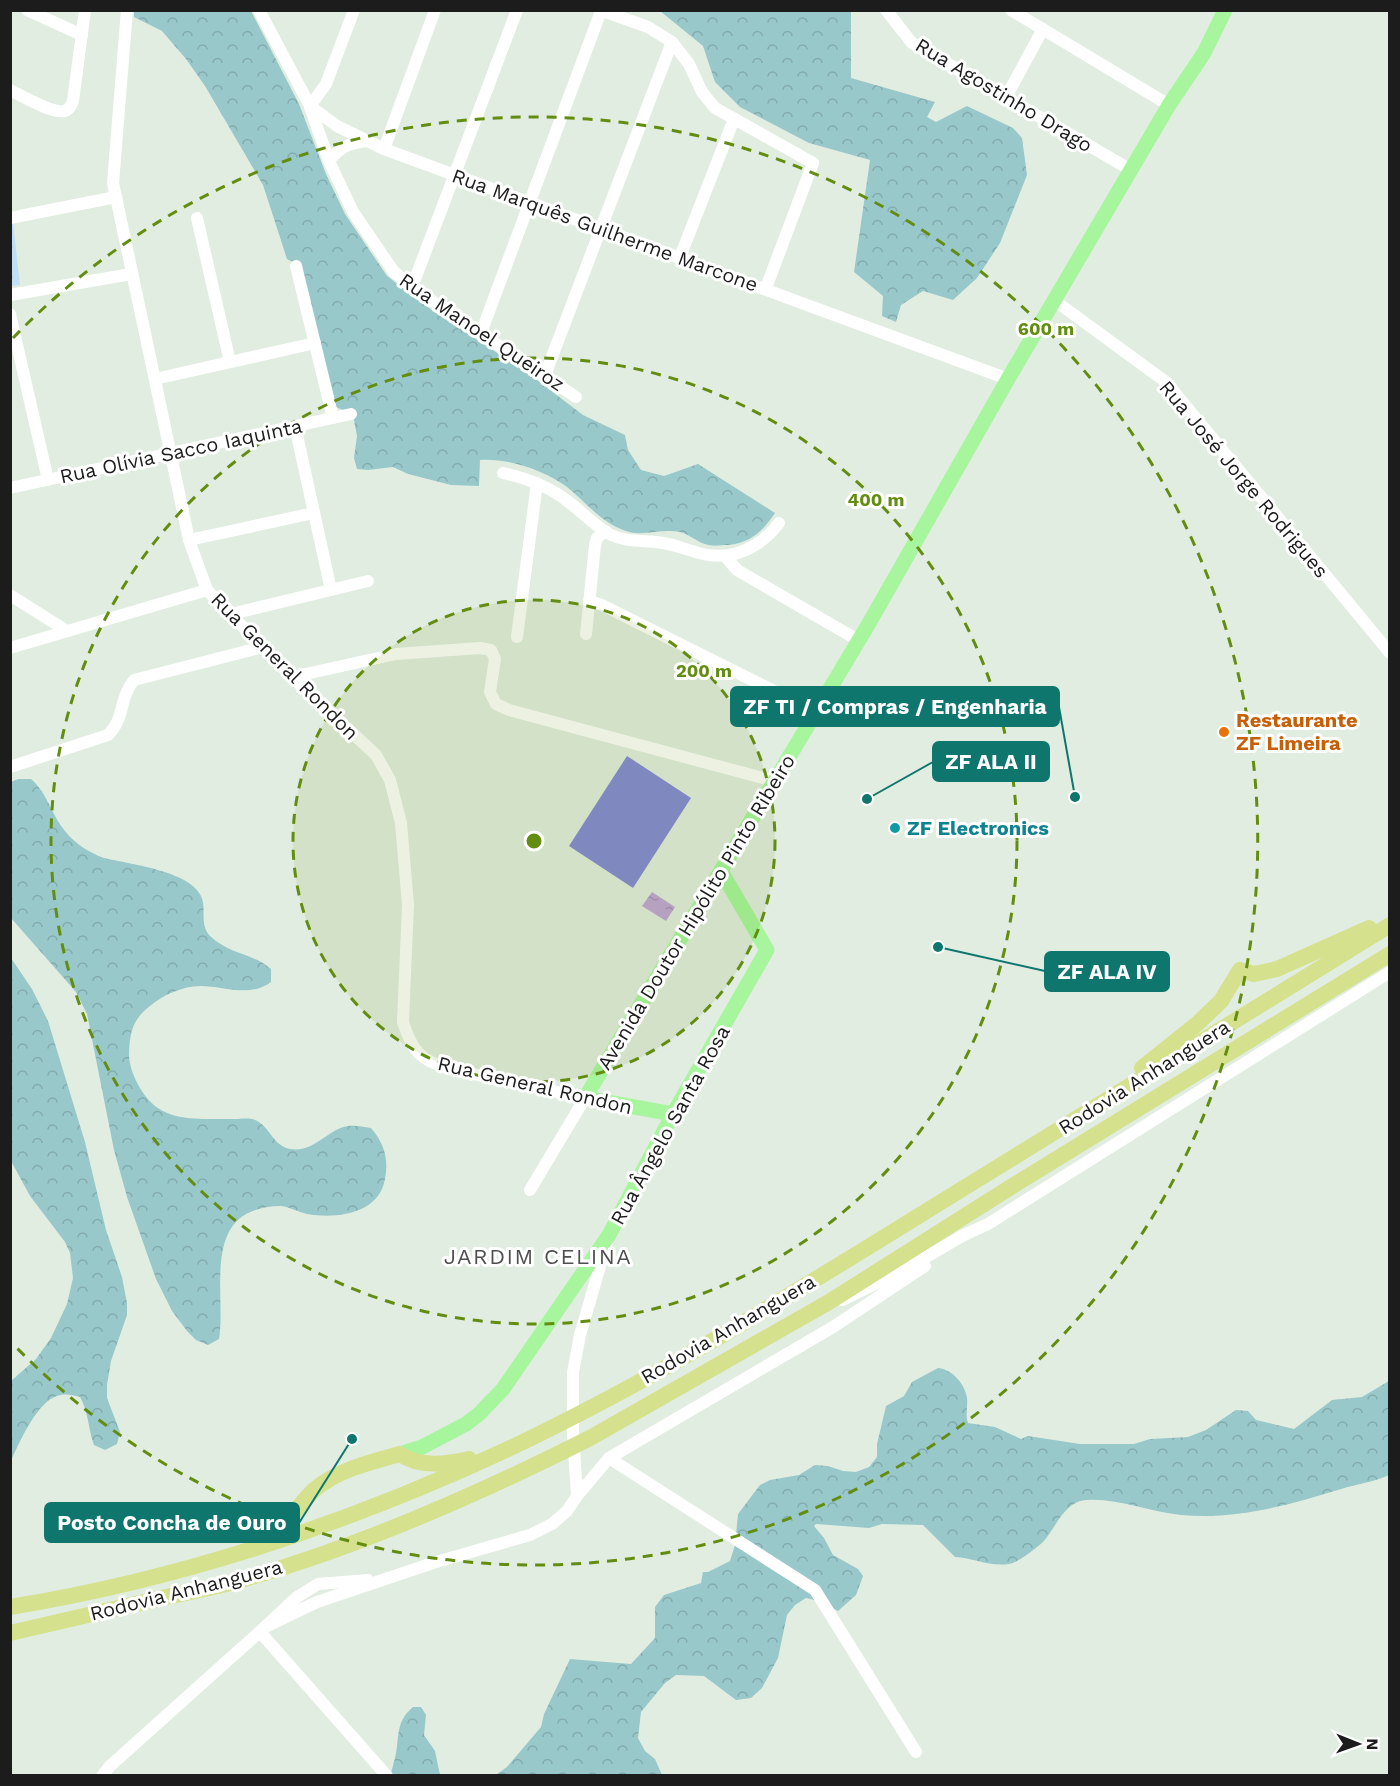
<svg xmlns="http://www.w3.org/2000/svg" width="1400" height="1786" font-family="'Work Sans',sans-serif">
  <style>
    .forest { fill: url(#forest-crowns) }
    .park { fill: url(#park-tufts) }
    .pitch { fill: #8488d9 }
    .water { fill: url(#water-ripples) }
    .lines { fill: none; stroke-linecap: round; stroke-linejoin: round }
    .minor { stroke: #fff; stroke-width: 12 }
    .major { stroke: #a7f69e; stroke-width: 15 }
    .highway { stroke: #d5e18d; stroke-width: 16 }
    .ring { fill: none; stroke: #638d10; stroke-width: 3; stroke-dasharray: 10 8 }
    .food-dot { fill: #e8710a; stroke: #fff; stroke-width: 2 }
    .culture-dot { fill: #0f9aa8; stroke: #fff; stroke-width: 2 }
    .labels { text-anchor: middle; stroke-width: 6; stroke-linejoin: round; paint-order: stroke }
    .street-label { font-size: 20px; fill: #1c1c1c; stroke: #fff }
    .food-label { font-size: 20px; font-weight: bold; fill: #c56008; stroke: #fff; text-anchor: start }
    .culture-label { font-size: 20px; font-weight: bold; fill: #0d838f; stroke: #fff; text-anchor: start }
    .quarter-label { font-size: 22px; letter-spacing: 1.5px; fill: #4f4f4f; stroke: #fff }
    .centre { fill: #638d10; stroke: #fff; stroke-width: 3 }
    .ring-label { font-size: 18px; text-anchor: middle; font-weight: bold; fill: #638d10; stroke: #fff; stroke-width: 6; stroke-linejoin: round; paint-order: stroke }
    .leader { fill: none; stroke: #0f766e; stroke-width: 2 }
    .callout-dot { fill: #0f766e; stroke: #fff; stroke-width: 2 }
    .callout { fill: #0f766e; stroke: #0f766e; stroke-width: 2 }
    .callout-label { font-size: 21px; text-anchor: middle; font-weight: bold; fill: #fff }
  </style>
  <defs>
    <pattern id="forest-crowns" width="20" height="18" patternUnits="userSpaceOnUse" patternTransform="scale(1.5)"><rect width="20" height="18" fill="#99c8ca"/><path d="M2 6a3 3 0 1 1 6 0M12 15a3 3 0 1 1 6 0" fill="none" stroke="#83abad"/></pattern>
    <pattern id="park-tufts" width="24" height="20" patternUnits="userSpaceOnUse" patternTransform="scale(1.5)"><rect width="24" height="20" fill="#c0e0f6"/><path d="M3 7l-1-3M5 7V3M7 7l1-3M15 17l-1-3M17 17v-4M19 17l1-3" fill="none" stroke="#a4c0d2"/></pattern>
    <pattern id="water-ripples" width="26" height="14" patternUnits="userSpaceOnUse" patternTransform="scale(1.5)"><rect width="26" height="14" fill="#c2a5d9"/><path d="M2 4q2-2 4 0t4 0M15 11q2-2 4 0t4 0" fill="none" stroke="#a68dba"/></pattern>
  </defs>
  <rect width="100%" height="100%" fill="#e2ede2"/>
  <g class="forest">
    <path d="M 134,11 L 251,11 L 299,104 L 326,174 L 345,214 L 387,276 L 433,311 L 525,371 L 583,415 L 625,435 L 628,450 L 641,470 L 664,476 L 698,464 L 775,513 C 763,531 751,543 728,545 C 720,545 713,547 705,544 C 697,542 689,534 680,532 C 662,528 643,537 626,531 C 601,523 586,502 567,487 C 544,470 508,458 480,460 L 479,486 L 451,485 L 408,474 L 393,467 L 368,470 L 357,469 L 354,458 L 357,436 L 352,410 L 345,411 L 336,407 L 301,266 L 287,259 L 263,185 L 205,86 L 186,59 L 162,31 L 134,17 Z"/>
    <path d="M 660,11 L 851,11 L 851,78 L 935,102 L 927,117 L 936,122 L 967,106 L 1013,128 L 1022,138 L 1027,175 L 1000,243 L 977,278 L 953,300 L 923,291 L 901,305 L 896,322 L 882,316 L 883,296 L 854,272 L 870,160 L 809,143 L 740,107 L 715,82 L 703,46 Z"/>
    <path d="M 18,779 L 31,779 C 48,794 51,814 65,831 C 74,843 90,853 104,858 C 129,864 190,871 201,896 C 207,909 199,924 210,936 C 230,955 253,953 271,969 L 271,982 C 250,998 224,986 200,986 C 183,986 163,995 150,1006 C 132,1020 130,1032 129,1054 C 129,1065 134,1078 140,1088 C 161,1125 197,1118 234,1119 C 239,1119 246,1118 252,1119 C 269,1123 272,1146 290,1149 C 315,1153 327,1129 348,1126 C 356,1125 363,1127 371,1128 C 384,1143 389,1159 385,1179 C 379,1214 337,1219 307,1214 C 298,1212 290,1207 281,1206 C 266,1206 248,1210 238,1220 C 210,1246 225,1306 219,1339 L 208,1345 L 196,1340 L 187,1331 L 172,1311 L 156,1279 L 127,1197 L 114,1150 L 87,1014 L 76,992 L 11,918 L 11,782 Z"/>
    <path d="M 11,958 L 32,989 L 48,1021 L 85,1142 L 106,1230 L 122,1277 L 127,1303 L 127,1315 L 111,1361 L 107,1385 L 107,1398 L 120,1432 L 117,1444 L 105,1450 L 94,1445 C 88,1429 89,1413 80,1397 C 72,1395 65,1393 57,1396 C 37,1402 19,1443 11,1461 L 11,1381 L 36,1359 L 51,1338 L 67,1304 L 73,1278 L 70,1253 L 65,1242 L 30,1196 L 11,1161 Z"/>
    <path d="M 938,1368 C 952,1369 965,1384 967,1398 C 968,1407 965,1414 968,1423 L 995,1427 L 1021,1439 L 1028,1436 L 1080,1444 L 1134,1444 L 1150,1439 L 1188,1437 L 1206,1430 L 1236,1410 L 1248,1411 L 1256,1420 L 1294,1429 L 1332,1400 L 1362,1397 L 1389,1381 L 1389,1475 C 1374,1482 1357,1484 1341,1489 C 1290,1505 1236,1520 1181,1515 C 1151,1512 1116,1498 1087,1500 C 1064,1501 1056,1528 1043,1542 C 1035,1549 1019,1562 1009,1564 C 990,1567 973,1558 955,1557 L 923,1525 L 882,1524 L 869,1528 L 816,1524 L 814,1526 L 824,1538 L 833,1555 L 858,1569 L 863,1576 L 856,1595 L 838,1611 L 819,1601 L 806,1598 L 795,1605 L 787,1615 L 778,1658 L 762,1688 L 751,1698 L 736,1700 L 704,1676 L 676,1675 L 665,1683 L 641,1712 L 638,1738 L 645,1751 L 655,1759 L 662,1775 L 494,1776 L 507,1767 L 541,1727 L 544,1714 L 570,1659 L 631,1664 L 655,1638 L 655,1607 L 664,1595 L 701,1583 L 703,1572 L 708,1572 L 730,1561 L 735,1545 L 738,1514 L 760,1485 L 770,1480 L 799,1475 L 815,1465 L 828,1466 L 843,1471 L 856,1472 L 869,1467 L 877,1457 L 877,1444 L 886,1406 L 904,1396 L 912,1382 Z"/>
    <path d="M 413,1707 L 421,1707 L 426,1715 L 424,1735 L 435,1751 L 440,1775 L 390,1776 C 393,1766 396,1756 397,1746 C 399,1729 399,1719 413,1707 Z"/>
  </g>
  <path class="park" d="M 10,222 L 13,222 L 20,285 L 11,286 Z"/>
  <path class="pitch" d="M 627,756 L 691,798 L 633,888 L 569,846 Z"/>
  <path class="water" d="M 652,892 L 675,907 L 666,921 L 642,906 Z"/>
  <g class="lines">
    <g class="minor">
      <path d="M 27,10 L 82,35"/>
      <path d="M 127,10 L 113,183 L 189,540 L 207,590 L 292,677 L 376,755 L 390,780 L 401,823 L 408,905 L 403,1022 C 412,1051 421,1061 450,1069 L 585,1098 L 530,1190"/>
      <path d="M 259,10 L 310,106 L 337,126 L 384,149 L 1008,379"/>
      <path d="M 600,10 L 648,27 L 672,42 L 689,64 L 702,92 L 715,108 L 813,163 L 766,288"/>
      <path d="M 886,10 L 912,43 L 1131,170"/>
      <path d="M 1011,10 L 1169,105"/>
      <path d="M 10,90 C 22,96 53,114 64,111 C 69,110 71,106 73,101 L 85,10"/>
      <path d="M 1006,97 L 1043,29"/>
      <path d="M 310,106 L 326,84 L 354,10"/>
      <path d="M 310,107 L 329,161 L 353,212 L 394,272 L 420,293 L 576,397"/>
      <path d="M 384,149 L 435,10"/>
      <path d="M 329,161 C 340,147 349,143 367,141"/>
      <path d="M 10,218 L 116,197"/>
      <path d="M 197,218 L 230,362"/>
      <path d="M 680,257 L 734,119"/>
      <path d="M 296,266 L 333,418"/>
      <path d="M 412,287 L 517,10"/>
      <path d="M 10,295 L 131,274"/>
      <path d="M 1054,300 L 1166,382 L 1390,653"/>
      <path d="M 10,314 L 48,480"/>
      <path d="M 481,333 L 601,11"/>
      <path d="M 545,375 L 672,42"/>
      <path d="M 155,379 L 315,343"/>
      <path d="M 295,426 L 331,590"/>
      <path d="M 503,473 C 525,478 548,486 566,500 C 580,510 594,525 609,534 C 627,543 644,540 663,543 C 677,545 689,551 703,554 C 733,561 761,547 779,523"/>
      <path d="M 10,488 L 351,414"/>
      <path d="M 189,540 L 314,513"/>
      <path d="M 725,556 L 737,570 L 858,640"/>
      <path d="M 10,595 L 67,631"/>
      <path d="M 589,601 L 602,605 L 816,712"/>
      <path d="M 231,614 L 368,581"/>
      <path d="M 586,634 L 595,545 L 597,538 L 605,531"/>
      <path d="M 517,637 L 537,483"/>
      <path d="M 10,648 L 207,590"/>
      <path d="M 292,677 L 396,654 L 480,648 L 491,650 L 495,659 L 490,692 L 496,704 L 509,710 L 774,781"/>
      <path d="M 10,767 L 108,735 C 125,719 119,698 134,680 L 263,647"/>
      <path d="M 842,1300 L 904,1270 L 962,1236 L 988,1224 L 1390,972"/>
      <path d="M 609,1458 L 815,1590 L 916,1752"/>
      <path d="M 577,1496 L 609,1458 L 833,1327 L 925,1266"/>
      <path d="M 265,1627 L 317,1602 L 433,1563 L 530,1535 L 552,1524 L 567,1511 L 577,1496 L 573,1434 L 573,1372 L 580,1335 L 608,1239"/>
      <path d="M 260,1632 L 387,1776"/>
      <path d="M 102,1776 L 110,1766 L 265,1627 L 297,1597 L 318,1584 L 368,1580"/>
    </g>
    <g class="major">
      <path d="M 673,1114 L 585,1098 L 868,625 L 1008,379 L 1169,105 L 1204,53 L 1225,10"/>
      <path d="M 400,1454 L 422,1447 L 466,1424 L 479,1414 L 503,1389 L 609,1235 L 673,1114 L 767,950 L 721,871"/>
    </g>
    <g class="highway">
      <path d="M 1142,1068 L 1197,1024 L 1221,1001 L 1240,970 L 1254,974 L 1277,969 L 1369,928"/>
      <path d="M 260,1541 C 284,1530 296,1508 314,1490 C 337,1470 371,1462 400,1454 C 420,1468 447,1464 469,1459"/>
      <path d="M 10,1607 C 182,1579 349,1523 506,1450 C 659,1378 802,1288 946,1199 C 1094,1108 1242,1016 1390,925"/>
      <path d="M 10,1633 C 62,1621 114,1609 166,1597 C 191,1592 216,1587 241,1580 C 359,1547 481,1493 590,1438 L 829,1302 L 1014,1185 L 1390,954"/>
    </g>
  </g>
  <circle cx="534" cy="841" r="241" fill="#638d10" fill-opacity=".12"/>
  <g class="ring">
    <circle cx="534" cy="841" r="241"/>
    <circle cx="534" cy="841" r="483"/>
    <path d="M13 338A724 724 0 1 1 13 1344"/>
  </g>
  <circle class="food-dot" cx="1224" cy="732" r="6"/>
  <circle class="culture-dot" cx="895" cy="828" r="6"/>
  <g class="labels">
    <g class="street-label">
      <text transform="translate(1004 95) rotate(31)" y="7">Rua Agostinho Drago</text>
      <text transform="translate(605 230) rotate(20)" y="7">Rua Marquês Guilherme Marcone</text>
      <text transform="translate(482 332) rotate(34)" y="7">Rua Manoel Queiroz</text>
      <text transform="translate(181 451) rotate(-12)" y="7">Rua Olívia Sacco Iaquinta</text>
      <text transform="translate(1244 479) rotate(50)" y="7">Rua José Jorge Rodrigues</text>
      <text transform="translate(285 666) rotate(45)" y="7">Rua General Rondon</text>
      <text transform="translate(696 912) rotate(-59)" y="7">Avenida Doutor Hipólito Pinto Ribeiro</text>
      <text transform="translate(1144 1077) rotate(-32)" y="7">Rodovia Anhanguera</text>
      <text transform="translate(535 1085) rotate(13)" y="7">Rua General Rondon</text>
      <text transform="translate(670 1125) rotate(-61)" y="7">Rua Ângelo Santa Rosa</text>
      <text transform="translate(728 1329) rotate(-30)" y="7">Rodovia Anhanguera</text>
      <text transform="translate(186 1590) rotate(-14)" y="7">Rodovia Anhanguera</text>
    </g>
    <g class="food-label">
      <text x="1236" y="727">Restaurante<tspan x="1236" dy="23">ZF Limeira</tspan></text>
    </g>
    <g class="culture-label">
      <text x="907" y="835">ZF Electronics</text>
    </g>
    <g class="quarter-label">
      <text x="538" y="1264">JARDIM CELINA</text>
    </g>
  </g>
  <circle cx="534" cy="841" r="9" class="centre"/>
  <g class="ring-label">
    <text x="1046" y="335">600 m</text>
    <text x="876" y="506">400 m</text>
    <text x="704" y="677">200 m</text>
  </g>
  <path class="leader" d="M1075 797L1059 707M867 799L933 762M938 947L1045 971M352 1439L299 1523"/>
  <g class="callout-dot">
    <circle cx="1075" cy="797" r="6"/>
    <circle cx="867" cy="799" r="6"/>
    <circle cx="938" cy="947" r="6"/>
    <circle cx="352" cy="1439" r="6"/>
  </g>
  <g class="callout">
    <rect x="731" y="687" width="328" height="39" rx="6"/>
    <rect x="933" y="742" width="116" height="39" rx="6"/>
    <rect x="1045" y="952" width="124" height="39" rx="6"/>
    <rect x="45" y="1503" width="254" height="39" rx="6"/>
  </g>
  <g class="callout-label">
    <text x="895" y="714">ZF TI / Compras / Engenharia</text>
    <text x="991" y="769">ZF ALA II</text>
    <text x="1107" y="979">ZF ALA IV</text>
    <text x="172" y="1530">Posto Concha de Ouro</text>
  </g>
  <rect width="1400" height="1786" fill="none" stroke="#1c1c1c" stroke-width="24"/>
  <g transform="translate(1358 1744) rotate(91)" stroke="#ffffff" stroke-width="4.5" paint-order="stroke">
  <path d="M0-4.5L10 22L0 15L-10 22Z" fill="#1c1c1c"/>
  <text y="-9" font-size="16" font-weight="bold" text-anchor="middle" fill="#1c1c1c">N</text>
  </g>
</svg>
